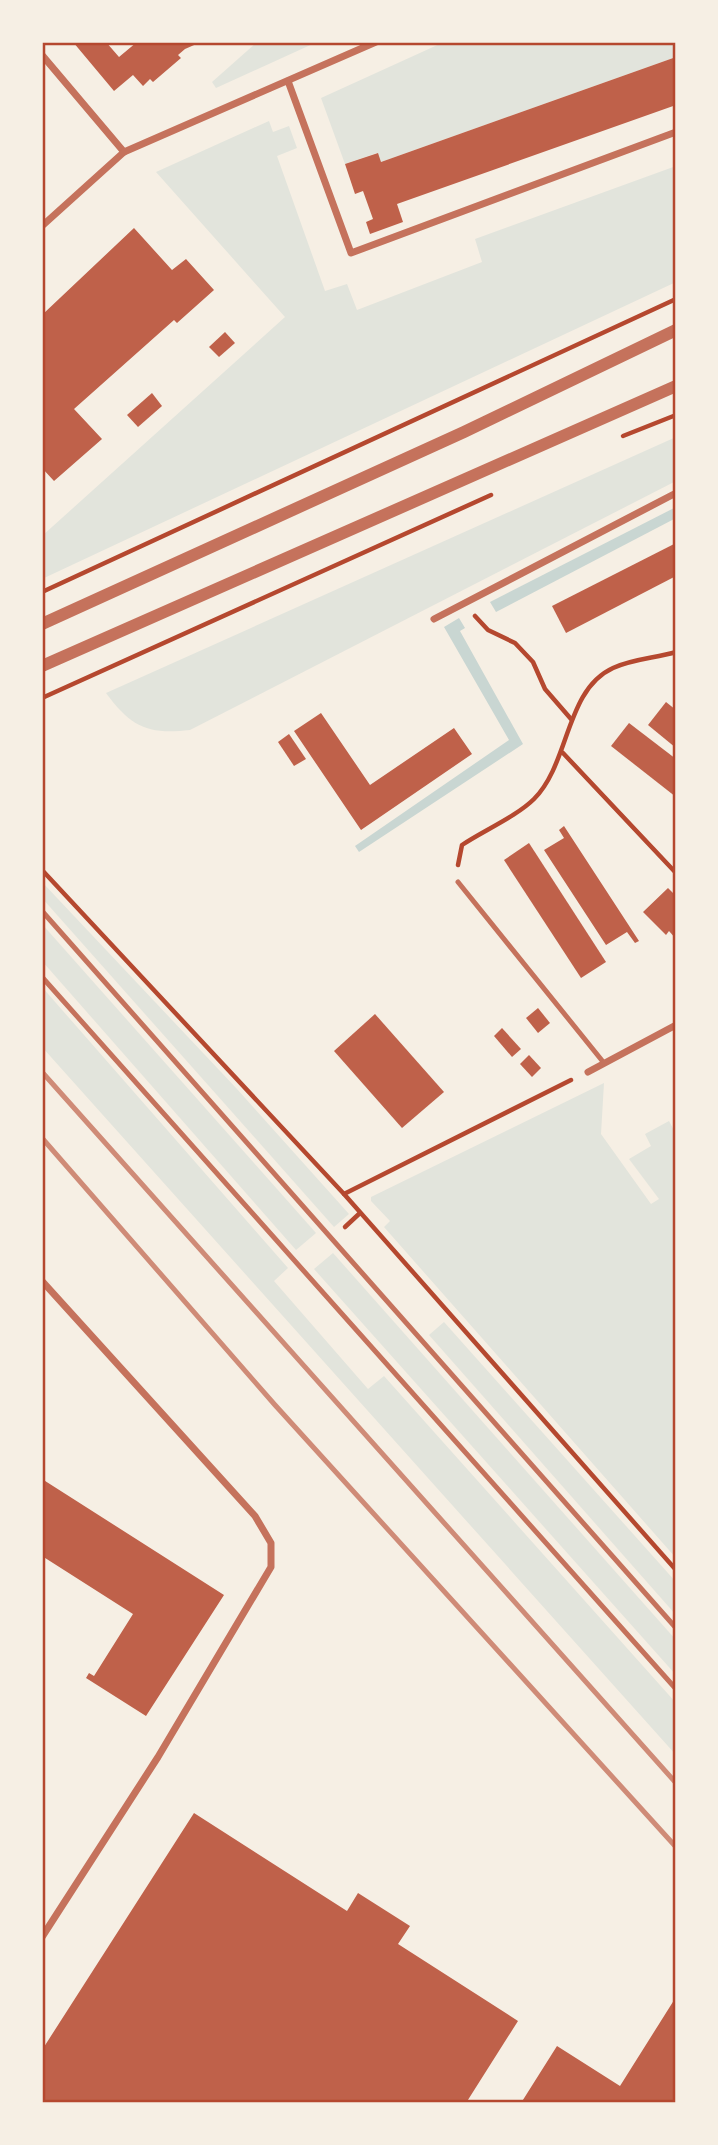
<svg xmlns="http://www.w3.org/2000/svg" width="718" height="2145" font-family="Manrope,sans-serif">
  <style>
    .green { fill: #e2e4dc }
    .water { fill: #c9d6d2 }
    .building { fill: #bf614a }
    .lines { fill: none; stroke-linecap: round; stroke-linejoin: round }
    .path { stroke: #b5482f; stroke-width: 4.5 }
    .service { stroke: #c5725c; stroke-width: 5 }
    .minor { stroke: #c5725c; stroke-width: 7 }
    .tertiary { stroke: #c5725c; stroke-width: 12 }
    .rail { stroke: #cf8b77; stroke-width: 5 }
    .neatline { fill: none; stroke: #b5482f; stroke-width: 2.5 }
  </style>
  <rect width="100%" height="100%" fill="#f6efe4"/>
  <g class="green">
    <path d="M 257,42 L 317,42 L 216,88 L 212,82 Z"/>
    <path d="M 444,42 L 676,42 L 676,57 L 381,162 L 377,153 L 345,164 L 321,98 Z"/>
    <path d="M 269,121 L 273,132 L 289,126 L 297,148 L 277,156 L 325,291 L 347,284 L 357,310 L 482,262 L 475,239 L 676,166 L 676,282 L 42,579 L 42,536 L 285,317 L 156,172 Z"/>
    <path d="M 676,437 L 676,481 L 190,730 C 148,735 131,727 106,693 Z"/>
    <path d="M 42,882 L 237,1089 L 349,1214 L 334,1227 L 42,898 Z"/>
    <path d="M 42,924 L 316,1233 L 296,1250 L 42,961 Z"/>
    <path d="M 42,987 L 288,1268 L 274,1281 L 368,1389 L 384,1376 L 676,1703 L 676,1755 L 42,1047 Z"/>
    <path d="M 604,1083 L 601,1134 L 651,1204 L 659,1199 L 629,1159 L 651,1146 L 645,1134 L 669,1121 L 676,1134 L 676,1558 L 384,1227 L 390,1221 L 371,1201 L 371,1197 Z"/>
    <path d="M 333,1253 L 676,1640 L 676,1675 L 314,1269 Z"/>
    <path d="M 444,1322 L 676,1582 L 676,1615 L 429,1335 Z"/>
  </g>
  <g class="water">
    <path d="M 676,507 L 676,518 L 496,612 L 490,602 Z"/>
    <path d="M 459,618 L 465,628 L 460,631 L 523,744 L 359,852 L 355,846 L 509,740 L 444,627 Z"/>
  </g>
  <g class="building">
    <path d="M 73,42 L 106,42 L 119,57 L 137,42 L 201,42 L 185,49 L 178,55 L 181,58 L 153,82 L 150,79 L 143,86 L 133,75 L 114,91 Z"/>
    <path d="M 676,57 L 676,105 L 397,204 L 403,222 L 370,234 L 366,222 L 373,219 L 363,191 L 355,194 L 345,164 L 378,153 L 381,162 Z"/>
    <path d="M 134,228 L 172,270 L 186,259 L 214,290 L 177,323 L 174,320 L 74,409 L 102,439 L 54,481 L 42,468 L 42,315 Z"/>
    <path d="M 225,332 L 235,343 L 219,357 L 209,347 Z"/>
    <path d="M 152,393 L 162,406 L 138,427 L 127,415 Z"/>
    <path d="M 676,543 L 676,576 L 566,633 L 552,606 Z"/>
    <path d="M 666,702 L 676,710 L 676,748 L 648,725 Z"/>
    <path d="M 321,713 L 370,785 L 454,728 L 472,754 L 361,830 L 294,731 Z"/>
    <path d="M 629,723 L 676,759 L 676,797 L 611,746 Z"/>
    <path d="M 289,734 L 306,759 L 294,766 L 278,742 Z"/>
    <path d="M 564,826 L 639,941 L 635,943 L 627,932 L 606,945 L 544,850 L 564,838 L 559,830 Z"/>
    <path d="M 529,843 L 606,962 L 581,978 L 504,860 Z"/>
    <path d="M 668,888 L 676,896 L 676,939 L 669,931 L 666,935 L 643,912 Z"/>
    <path d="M 538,1008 L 550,1023 L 538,1033 L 526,1018 Z"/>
    <path d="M 375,1014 L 444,1092 L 402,1128 L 334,1051 Z"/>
    <path d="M 502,1028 L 521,1049 L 512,1057 L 494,1036 Z"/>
    <path d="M 529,1055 L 541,1068 L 532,1077 L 520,1064 Z"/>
    <path d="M 42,1479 L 224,1595 L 146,1716 L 86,1678 L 89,1673 L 94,1676 L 133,1614 L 42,1556 Z"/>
    <path d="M 194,1813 L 347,1911 L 358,1893 L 410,1926 L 398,1944 L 518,2021 L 466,2103 L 42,2103 L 42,2050 Z"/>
    <path d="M 676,1997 L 676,2103 L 521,2103 L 557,2046 L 620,2086 Z"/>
  </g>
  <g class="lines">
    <g class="path">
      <path d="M 623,436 L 676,415"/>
      <path d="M 42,592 L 676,299"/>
      <path d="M 475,616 L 488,630 L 515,643 L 533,662 L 545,689 L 571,719"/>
      <path d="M 42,698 L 491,495"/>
      <path d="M 563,753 L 676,873"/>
      <path d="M 458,865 L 462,845 C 483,831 517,816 534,799 C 570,763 565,690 613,668 C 632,659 656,658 676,652"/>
      <path d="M 42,870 L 344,1194 L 676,1570"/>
      <path d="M 344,1194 L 571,1080"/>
      <path d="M 345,1227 L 360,1213"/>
    </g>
    <g class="service">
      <path d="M 458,882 L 604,1063"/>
      <path d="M 42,911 L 676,1628"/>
      <path d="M 42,977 L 676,1689"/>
    </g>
    <g class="minor">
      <path d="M 42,55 L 124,152"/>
      <path d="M 288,81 L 351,253 L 676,132"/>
      <path d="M 42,226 L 124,152 L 376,42"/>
      <path d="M 434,619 L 676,493"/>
      <path d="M 588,1072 L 676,1025"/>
      <path d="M 42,1281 L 255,1516 L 271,1543 L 271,1567 L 158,1757 L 42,1937"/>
    </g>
    <g class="tertiary">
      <path d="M 42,624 L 464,432 L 676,330"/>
      <path d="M 42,666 L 676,386"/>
    </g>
    <g class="rail">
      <path d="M 42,1072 L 676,1783"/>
      <path d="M 42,1138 L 275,1405 L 676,1847"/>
    </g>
  </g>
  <rect width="718" height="2145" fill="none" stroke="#f6efe4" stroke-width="88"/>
  <rect x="44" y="44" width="630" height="2057" class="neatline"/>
</svg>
